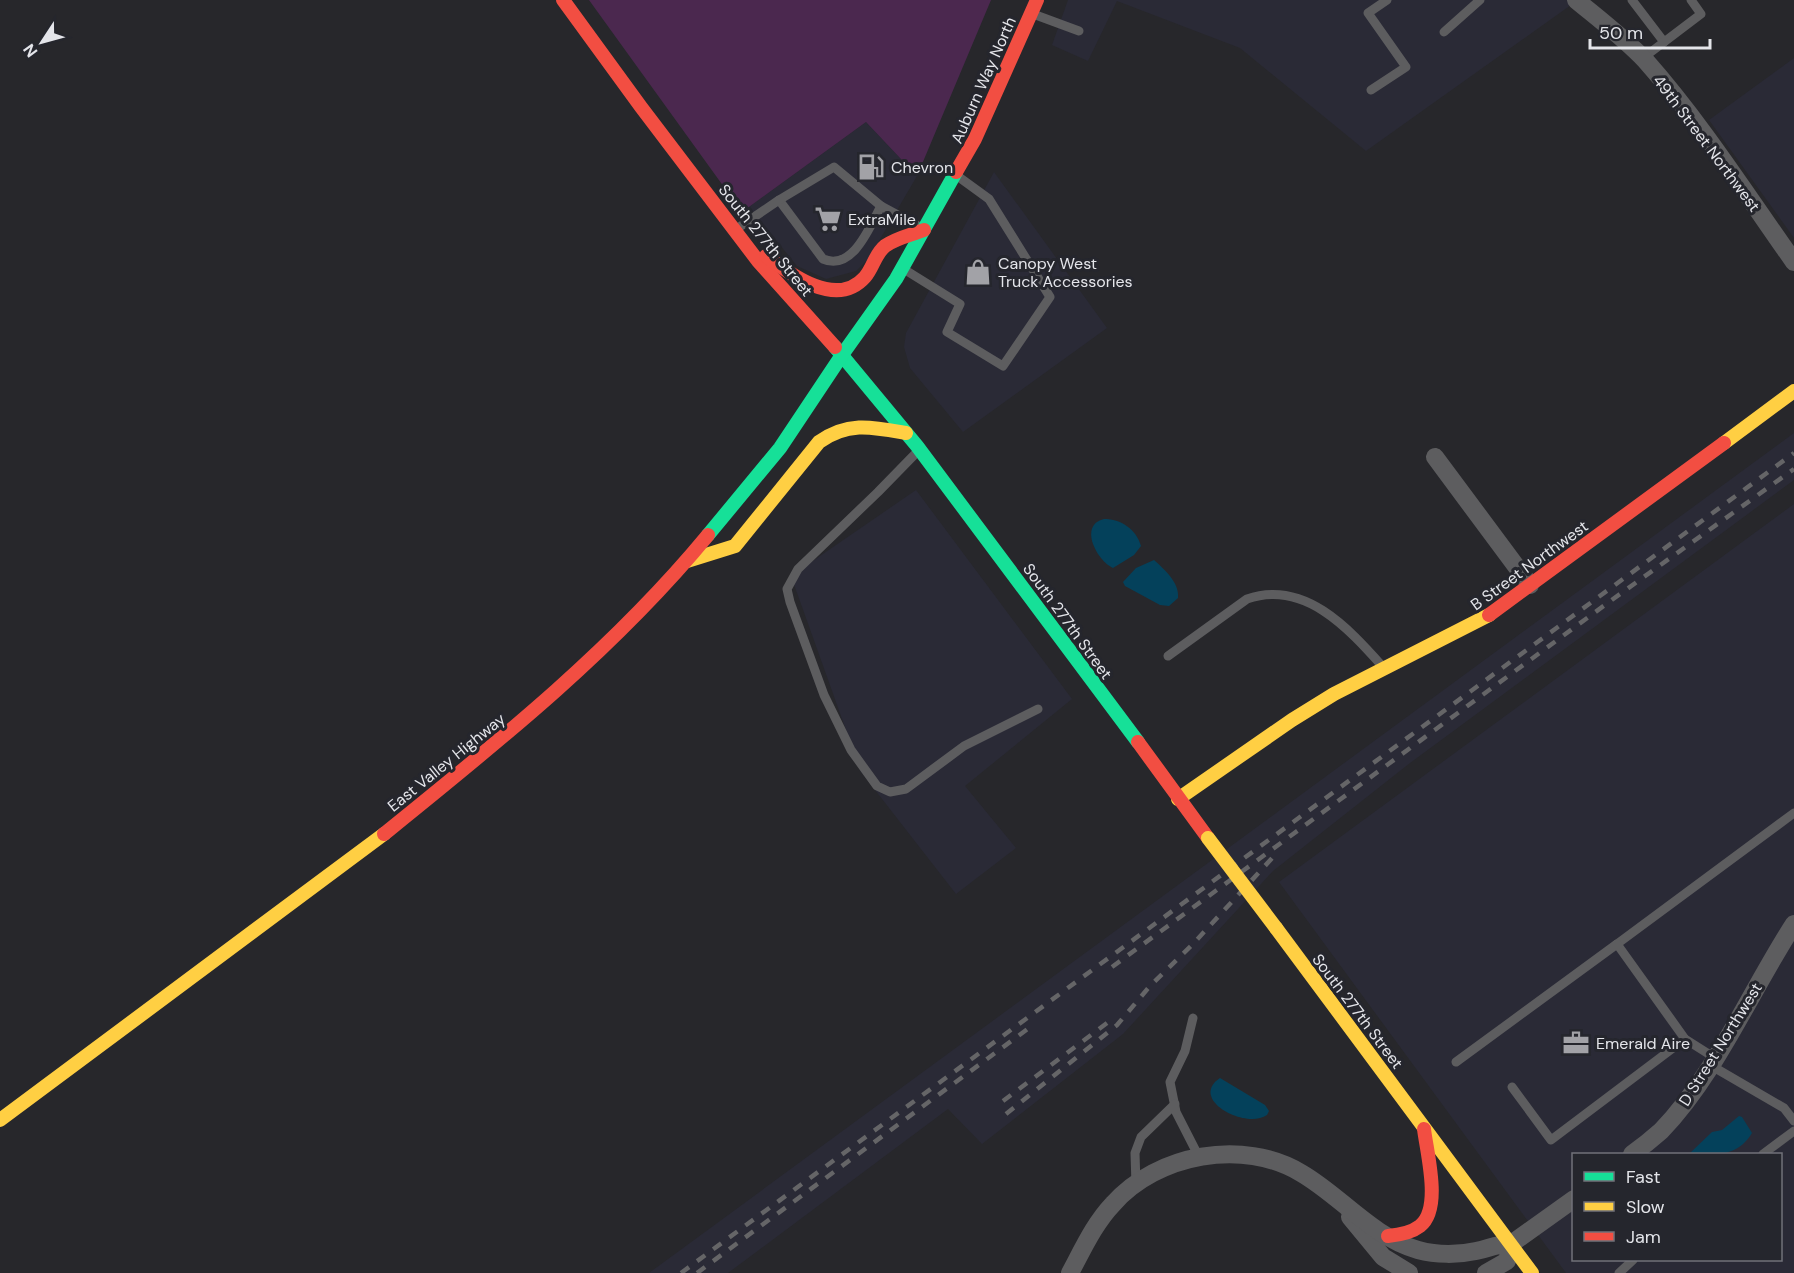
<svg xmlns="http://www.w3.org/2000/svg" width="1794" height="1273" font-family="'DM Sans',sans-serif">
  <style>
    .built { fill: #2a2a36; fill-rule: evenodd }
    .green { fill: #4b284f }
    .water { fill: #04415b }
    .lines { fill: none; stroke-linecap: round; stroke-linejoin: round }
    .lane { stroke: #5d5d5f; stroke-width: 9 }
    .street { stroke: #5d5d5f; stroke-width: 18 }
    .fast { stroke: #16e098; stroke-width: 14 }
    .slow { stroke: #ffcf43; stroke-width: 14 }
    .jam { stroke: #f24e42; stroke-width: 14 }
    .rail { stroke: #656567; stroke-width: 4.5; stroke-dasharray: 10 10; stroke-linecap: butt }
    .slow-bridge { stroke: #ffcf43; stroke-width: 14 }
    .labels { text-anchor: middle; stroke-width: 6; stroke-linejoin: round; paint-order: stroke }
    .street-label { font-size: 16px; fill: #e4e5ea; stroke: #25262d }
    .poi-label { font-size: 16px; fill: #e4e5ea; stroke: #25262d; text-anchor: start }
  </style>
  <rect width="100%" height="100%" fill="#27272b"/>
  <g class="built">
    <path d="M 1068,0 L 1578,0 L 1366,151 L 1240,48 L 1117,1 L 1088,61 L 1052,45 Z"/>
    <path d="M 1794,58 L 1794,238 L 1709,120 Z"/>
    <path d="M 866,122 L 917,176 L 869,258 L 856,271 L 826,279 L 797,266 L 749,207 Z"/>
    <path d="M 994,172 L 1107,328 L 963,432 L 910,368 L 904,347 L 906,333 Z"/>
    <path d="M 1794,433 L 1794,480 L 1410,763 L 1273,871 L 1123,1034 L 982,1144 L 948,1109 L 728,1273 L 649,1273 Z"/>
    <path d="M 916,490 L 1072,699 L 965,786 L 1016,848 L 956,894 L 861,772 L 791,576 Z"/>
    <path d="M 1794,504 L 1794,1273 L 1566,1273 L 1279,882 ZM 1574,1154 L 1780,1154 L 1780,1260 L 1574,1260 Z"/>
  </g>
  <path class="green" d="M 589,0 L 991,0 L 917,176 L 866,122 L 742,212 Z"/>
  <g class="water">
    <path d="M 1104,519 C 1121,519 1136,529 1141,546 L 1134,555 L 1113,568 C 1097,561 1078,525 1104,519 Z"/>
    <path d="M 1154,560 C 1164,569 1180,583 1178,598 L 1169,606 L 1160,605 L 1125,586 L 1123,582 L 1136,568 Z"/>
    <path d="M 1220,1078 L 1265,1105 L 1269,1111 L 1267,1115 C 1245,1130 1188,1099 1220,1078 Z"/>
    <path d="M 1739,1116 L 1742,1117 L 1752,1133 C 1737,1158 1713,1155 1689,1154 L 1712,1132 L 1722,1130 Z"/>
  </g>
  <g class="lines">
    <g class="lane">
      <path d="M 1632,0 L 1664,42"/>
      <path d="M 1033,14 L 1079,31"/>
      <path d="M 1444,32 L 1480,0"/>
      <path d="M 1643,58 L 1701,14 L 1691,0"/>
      <path d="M 1371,90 L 1406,67 L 1368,13 L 1387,0"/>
      <path d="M 779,200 L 823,259 C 853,272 870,226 881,206"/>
      <path d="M 735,230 L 779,200 L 834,167 L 881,206 L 920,227"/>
      <path d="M 902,268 L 960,304 L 947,332 L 1003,366 L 1050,297 L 989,199 L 956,175"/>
      <path d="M 919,450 L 878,492 L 798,569 L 787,589 L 790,602 L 824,695 L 851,750 L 877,786 L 890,792 L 906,789 L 964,746 L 1038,709"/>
      <path d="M 1168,656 L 1247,599 C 1305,579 1349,629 1384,668"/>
      <path d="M 1617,944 L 1794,813"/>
      <path d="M 1193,1018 L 1185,1051 L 1170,1082 L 1176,1112 L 1199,1157"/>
      <path d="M 1456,1062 L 1617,944 L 1685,1039"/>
      <path d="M 1710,1065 L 1784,1108 L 1794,1121"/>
      <path d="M 1512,1087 L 1551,1140 L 1685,1039 L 1715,1058"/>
      <path d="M 1763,1154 L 1794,1131"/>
      <path d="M 1136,1185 L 1135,1153 L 1141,1137 L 1175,1104"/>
      <path d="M 1619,1273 L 1633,1260"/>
    </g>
    <g class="street">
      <path d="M 1576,0 C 1599,19 1624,38 1645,60 C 1700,122 1746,194 1794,262"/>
      <path d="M 1435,457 L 1530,585"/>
      <path d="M 1632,1154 C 1642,1147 1652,1139 1661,1131 C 1716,1074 1751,990 1794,924"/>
      <path d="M 1350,1217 L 1383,1257 L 1409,1273"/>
      <path d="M 1511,1244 L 1574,1199"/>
      <path d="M 1070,1273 C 1083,1249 1094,1224 1113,1204 C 1157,1154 1243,1138 1301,1173 C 1341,1196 1372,1237 1418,1250 C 1436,1255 1458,1255 1476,1251 C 1491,1248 1495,1244 1511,1244"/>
      <path d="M 1486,1273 L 1507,1261 L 1511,1244"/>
    </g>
    <g class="fast">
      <path d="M 835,347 L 917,446 L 1138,742"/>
      <path d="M 708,535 L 780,448 L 842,355 L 896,279 L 956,172"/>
    </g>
    <g class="slow">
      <path d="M 1724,443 L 1794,391"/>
      <path d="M 687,561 L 735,546 L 819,442 C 848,421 873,427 906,433"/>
      <path d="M 1178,799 L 1292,720 L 1334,694 L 1489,615"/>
      <path d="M 1276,928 L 1532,1273"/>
      <path d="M 0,1120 L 384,834"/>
    </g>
    <g class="jam">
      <path d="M 563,0 L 641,107 L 758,261 L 835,347"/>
      <path d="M 956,172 L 975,139 L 1037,0"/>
      <path d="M 766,256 C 791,275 837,309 865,277 C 873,268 875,254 885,246 C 896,238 911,235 924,230"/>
      <path d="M 1489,615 L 1724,443"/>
      <path d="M 1138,742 L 1208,838"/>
      <path d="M 384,834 C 498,742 614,649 708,535"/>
      <path d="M 1388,1236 C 1399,1235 1411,1233 1420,1226 C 1442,1209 1427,1154 1424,1129"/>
    </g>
    <g class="rail">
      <path d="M 1112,967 L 1609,602 L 1794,469"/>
      <path d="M 1003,1101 L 1107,1023"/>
      <path d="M 1006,1114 L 1117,1025 L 1150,986 L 1192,945 L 1275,855"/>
      <path d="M 681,1273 L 1794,453"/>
      <path d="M 697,1273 L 1033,1025"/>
    </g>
    <path class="slow-bridge" d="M 1208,838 L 1276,928"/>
  </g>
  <defs>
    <g id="fuel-bare" transform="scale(2.07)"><path d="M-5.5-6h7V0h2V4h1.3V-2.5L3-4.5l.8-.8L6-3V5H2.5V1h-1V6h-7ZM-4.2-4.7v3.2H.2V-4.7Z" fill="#a2a2a7" stroke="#25262d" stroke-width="2.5" paint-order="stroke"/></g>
    <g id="supermarket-bare" transform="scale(2.07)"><path d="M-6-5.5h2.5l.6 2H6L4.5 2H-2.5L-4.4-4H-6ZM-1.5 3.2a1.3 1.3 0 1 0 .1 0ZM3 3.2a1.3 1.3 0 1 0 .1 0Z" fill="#a2a2a7" stroke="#25262d" stroke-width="2.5" paint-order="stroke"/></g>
    <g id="shop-bare" transform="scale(2.07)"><path d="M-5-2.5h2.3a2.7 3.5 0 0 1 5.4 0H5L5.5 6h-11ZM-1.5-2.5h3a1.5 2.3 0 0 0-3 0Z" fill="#a2a2a7" stroke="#25262d" stroke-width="2.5" paint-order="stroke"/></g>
    <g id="office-bare" transform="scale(2.07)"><path d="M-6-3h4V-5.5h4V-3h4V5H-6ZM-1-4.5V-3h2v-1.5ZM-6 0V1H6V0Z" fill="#a2a2a7" stroke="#25262d" stroke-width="2.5" paint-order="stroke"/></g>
  </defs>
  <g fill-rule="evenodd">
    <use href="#fuel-bare" x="871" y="167"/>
    <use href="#supermarket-bare" x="828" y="219"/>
    <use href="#shop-bare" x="978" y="272"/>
    <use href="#office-bare" x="1576" y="1043"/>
  </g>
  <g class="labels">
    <g class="street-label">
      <text transform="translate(983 80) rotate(-66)" y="6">Auburn Way North</text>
      <text transform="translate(1707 143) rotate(53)" y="6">49th Street Northwest</text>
      <text transform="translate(766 240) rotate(51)" y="6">South 277th Street</text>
      <text transform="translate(1529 565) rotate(-36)" y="6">B Street Northwest</text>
      <text transform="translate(1068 621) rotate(54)" y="6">South 277th Street</text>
      <text transform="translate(446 762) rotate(-39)" y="6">East Valley Highway</text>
      <text transform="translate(1358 1011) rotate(53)" y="6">South 277th Street</text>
      <text transform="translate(1720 1044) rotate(-58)" y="6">D Street Northwest</text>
    </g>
    <g class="poi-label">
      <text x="891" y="173">Chevron</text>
      <text x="848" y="225">ExtraMile</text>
      <text x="998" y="269">Canopy West<tspan x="998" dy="18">Truck Accessories</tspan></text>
      <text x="1596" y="1049">Emerald Aire</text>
    </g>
  </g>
  <rect x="1572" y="1153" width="210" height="108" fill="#25262d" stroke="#717279" stroke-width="1.5"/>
  <rect x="1584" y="1172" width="30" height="9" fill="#16e098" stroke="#717279" stroke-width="1.5"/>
  <text x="1626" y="1183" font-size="18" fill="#e4e5ea">Fast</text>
  <rect x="1584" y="1202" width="30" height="9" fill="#ffcf43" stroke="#717279" stroke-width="1.5"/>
  <text x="1626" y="1213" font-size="18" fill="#e4e5ea">Slow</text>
  <rect x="1584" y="1232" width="30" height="9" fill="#f24e42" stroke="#717279" stroke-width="1.5"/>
  <text x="1626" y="1243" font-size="18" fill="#e4e5ea">Jam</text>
  <g transform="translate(42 42) rotate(234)" stroke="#25262d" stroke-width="4.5" paint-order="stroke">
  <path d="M0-4.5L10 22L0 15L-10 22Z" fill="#e4e5ea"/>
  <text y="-9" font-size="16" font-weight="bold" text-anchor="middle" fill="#e4e5ea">N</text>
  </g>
  <path d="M1590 39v9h120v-9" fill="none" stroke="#e4e5ea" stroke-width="3"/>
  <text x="1599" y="39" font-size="18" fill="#e4e5ea" stroke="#25262d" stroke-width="4.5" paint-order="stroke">50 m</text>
</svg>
